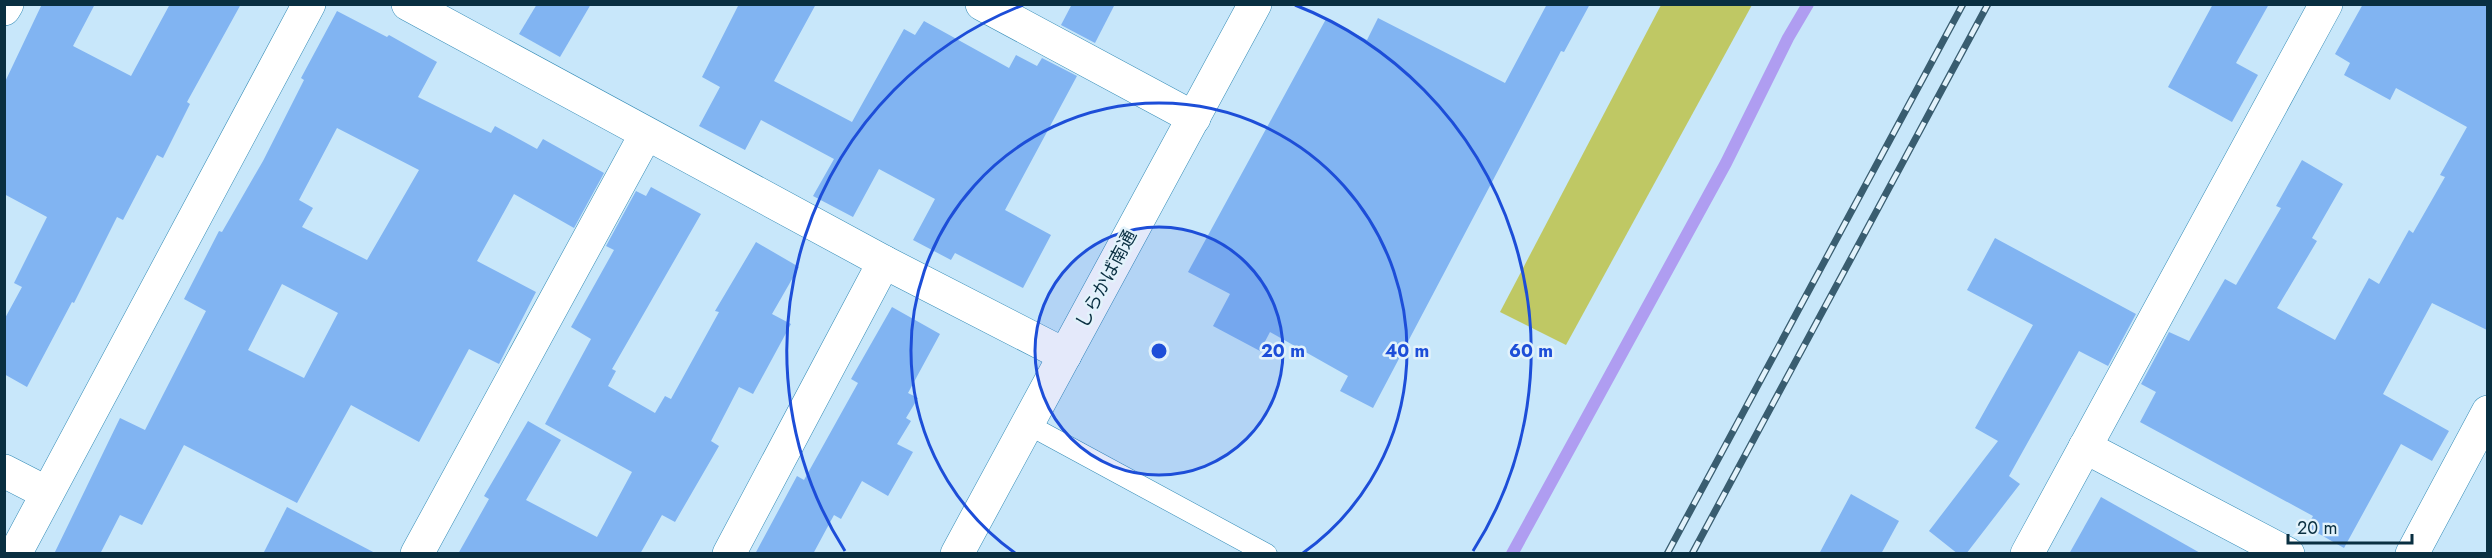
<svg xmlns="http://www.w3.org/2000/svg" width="2492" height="558" font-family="Jost,'Noto Sans JP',sans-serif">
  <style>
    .green { fill: #bfc864 }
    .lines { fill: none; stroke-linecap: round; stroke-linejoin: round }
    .stream { stroke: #af9df1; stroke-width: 12 }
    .building { fill: #81b4f2; fill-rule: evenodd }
    .lane-casing { stroke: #338bb6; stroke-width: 21 }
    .street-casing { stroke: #338bb6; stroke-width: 34 }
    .secondary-casing { stroke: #338bb6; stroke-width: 34 }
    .lane { stroke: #fff; stroke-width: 20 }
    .street { stroke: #fff; stroke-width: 33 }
    .secondary { stroke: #fff; stroke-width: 33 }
    .rail-casing { stroke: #395d70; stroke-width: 7 }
    .rail { stroke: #e2f2fb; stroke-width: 4.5; stroke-dasharray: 14; stroke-linecap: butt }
    .ring { fill: none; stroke: #1d4ed8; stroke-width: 3 }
    .labels { text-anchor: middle; stroke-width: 5; stroke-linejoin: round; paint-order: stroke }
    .street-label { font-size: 18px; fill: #092f41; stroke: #e2f2fb }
    .centre { fill: #1d4ed8; stroke: #e2f2fb; stroke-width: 3 }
    .ring-label { font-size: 18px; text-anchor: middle; font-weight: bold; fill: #1d4ed8; stroke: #e2f2fb; stroke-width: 5; stroke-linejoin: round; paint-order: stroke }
  </style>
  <rect width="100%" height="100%" fill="#c8e7fa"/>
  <path class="green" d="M 1661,5 L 1752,5 L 1566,345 L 1500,312 Z"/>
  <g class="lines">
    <path class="stream" d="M 1512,554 L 1726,163 L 1788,38 L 1808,4"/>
  </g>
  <g class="building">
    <path d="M 42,4 L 95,4 L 73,46 L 131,76 L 170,4 L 241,4 L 187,102 L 190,104 L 163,158 L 157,155 L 123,220 L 117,217 L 74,303 L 72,302 L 27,387 L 4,374 L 4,320 L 22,287 L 14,283 L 47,217 L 4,194 L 4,84 Z"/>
    <path d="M 537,4 L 591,4 L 560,57 L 519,34 Z"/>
    <path d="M 739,4 L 816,4 L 774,81 L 852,122 L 904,29 L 915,35 L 924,21 L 1009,68 L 1016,55 L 1037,66 L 1042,58 L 1077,76 L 1005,210 L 1051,235 L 1023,288 L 955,253 L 951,260 L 913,240 L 935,199 L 879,169 L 853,217 L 813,196 L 834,159 L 761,120 L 745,150 L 699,126 L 720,87 L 702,77 Z"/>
    <path d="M 1072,4 L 1115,4 L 1095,43 L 1061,25 Z"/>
    <path d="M 1547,4 L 1590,4 L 1564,52 L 1561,51 L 1373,408 L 1340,391 L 1348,376 L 1270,332 L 1260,351 L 1213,326 L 1230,294 L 1188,272 L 1326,19 L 1367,40 L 1378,18 L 1505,83 Z"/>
    <path d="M 2213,4 L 2269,4 L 2236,63 L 2258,75 L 2232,122 L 2168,87 Z"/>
    <path d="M 2363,4 L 2487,4 L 2487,330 L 2432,303 L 2383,394 L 2449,431 L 2432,461 L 2401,444 L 2344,548 L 2307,527 L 2313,516 L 2140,422 L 2156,392 L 2141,384 L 2169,332 L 2189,341 L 2225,279 L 2236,285 L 2281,208 L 2276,206 L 2302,160 L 2343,184 L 2312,238 L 2317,241 L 2277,308 L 2335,340 L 2369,278 L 2379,284 L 2409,230 L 2413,233 L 2445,177 L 2440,175 L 2467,127 L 2396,88 L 2390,100 L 2344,75 L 2350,63 L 2335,54 Z"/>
    <path d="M 337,11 L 387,37 L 389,35 L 437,62 L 418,97 L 491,133 L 495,126 L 537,149 L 543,139 L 604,173 L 574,228 L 514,194 L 477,261 L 536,292 L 499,364 L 469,349 L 419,442 L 351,405 L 297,503 L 184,445 L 142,525 L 120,515 L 100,554 L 54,554 L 120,418 L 145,430 L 206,311 L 184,299 L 219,231 L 222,232 L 263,161 L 304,80 L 301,78 ZM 337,128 L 419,170 L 367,260 L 302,227 L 313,208 L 299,200 ZM 282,284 L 338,313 L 304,378 L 248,350 Z"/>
    <path d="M 651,187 L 701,214 L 612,369 L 616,371 L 608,386 L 655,413 L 665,396 L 671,399 L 719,312 L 715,311 L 756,242 L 799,267 L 772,314 L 791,324 L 753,394 L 739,387 L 711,441 L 719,446 L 675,522 L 662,515 L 640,554 L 458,554 L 489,499 L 484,496 L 528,421 L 561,440 L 526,500 L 597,537 L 632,472 L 545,424 L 591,339 L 571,327 L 614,250 L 606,246 L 636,191 L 646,196 Z"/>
    <path d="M 1995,238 L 2136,314 L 2108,366 L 2079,351 L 2009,476 L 2020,484 L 1966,554 L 1958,554 L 1929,531 L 1998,441 L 1975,428 L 2033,325 L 1967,290 Z"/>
    <path d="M 892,307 L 940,334 L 908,393 L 918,398 L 906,418 L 911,421 L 897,444 L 913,452 L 888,496 L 862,481 L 841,519 L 834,515 L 813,554 L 755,554 L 797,476 L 804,480 L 858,383 L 851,379 Z"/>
    <path d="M 1851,494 L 1899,521 L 1881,554 L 1819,554 Z"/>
    <path d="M 2101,497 L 2202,554 L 2069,554 Z"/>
    <path d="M 287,507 L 377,554 L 263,554 Z"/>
  </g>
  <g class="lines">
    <g class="lane-casing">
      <path id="lane" d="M 1027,424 L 1267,554"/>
    </g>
    <g class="street-casing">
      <g id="street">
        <path d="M 408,4 L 884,262 L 1065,355"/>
        <path d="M 982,4 L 1194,118"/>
        <path d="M 4,9 L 7,4"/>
        <path d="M 2085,447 L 2288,554"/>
        <path d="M 4,471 L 47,493"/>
        <path d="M 15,554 L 309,4"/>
        <path d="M 417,554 L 646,134"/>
        <path d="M 729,554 L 884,262"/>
        <path d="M 2027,554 L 2326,4"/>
        <path d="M 2412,554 L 2488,412"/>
      </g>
    </g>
    <g class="secondary-casing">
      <path id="secondary" d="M 957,554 L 1255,4"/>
    </g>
    <use href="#lane" class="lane"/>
    <use href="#street" class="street"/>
    <use href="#secondary" class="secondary"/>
    <g class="rail-casing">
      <g id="rail">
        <path d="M 1667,554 L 1963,4"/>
        <path d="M 1692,554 L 1988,4"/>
      </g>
    </g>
    <use href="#rail" class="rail"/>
  </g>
  <circle cx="1159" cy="351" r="124" fill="#1d4ed8" fill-opacity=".12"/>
  <g class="ring">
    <circle cx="1159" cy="351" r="124"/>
    <path d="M1015 553A248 248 0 1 1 1303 553"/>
    <path d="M845 551A372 372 0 0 1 1023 5M1295 5A372 372 0 0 1 1473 551"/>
  </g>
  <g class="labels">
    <g class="street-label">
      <text transform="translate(1106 279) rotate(-62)" y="6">しらかば南通</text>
    </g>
  </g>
  <circle cx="1159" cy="351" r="9" class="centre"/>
  <g class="ring-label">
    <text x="1283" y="357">20 m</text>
    <text x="1407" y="357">40 m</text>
    <text x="1531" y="357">60 m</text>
  </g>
  <rect width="2492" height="558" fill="none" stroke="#092f41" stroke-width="12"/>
  <path d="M2288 534v9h124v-9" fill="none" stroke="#092f41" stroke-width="3"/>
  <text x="2297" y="534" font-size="18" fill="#092f41" stroke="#e2f2fb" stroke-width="4.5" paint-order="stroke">20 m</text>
</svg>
